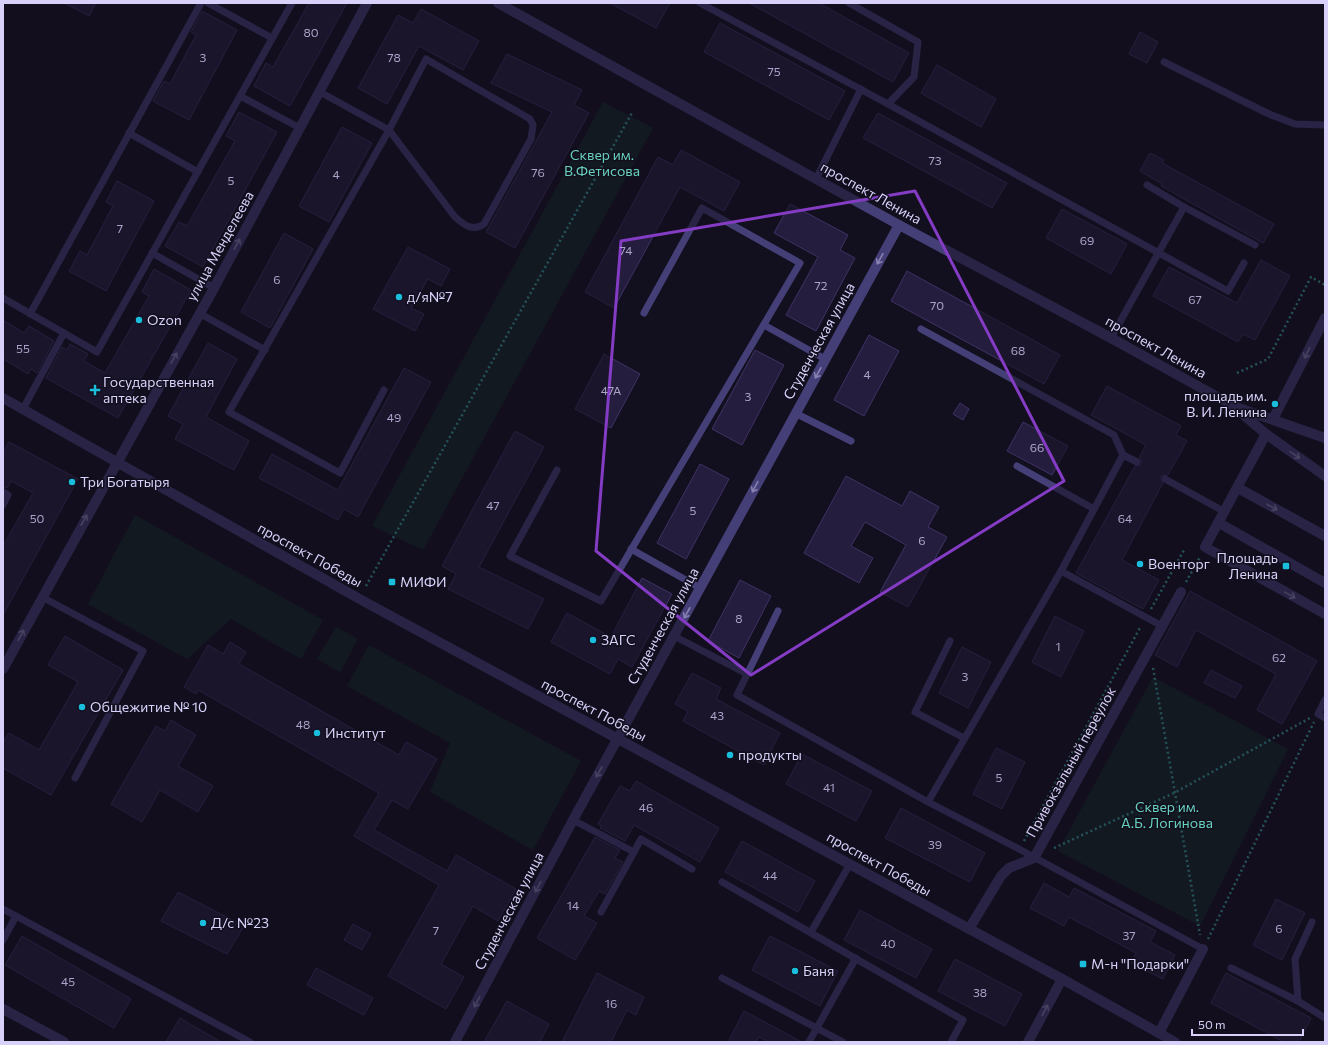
<svg xmlns="http://www.w3.org/2000/svg" width="1328" height="1045" font-family="Commissioner,sans-serif">
  <style>
    .green { fill: #132727 }
    .building { fill: #251d3d; stroke: #3f3266 }
    .lines { fill: none; stroke-linecap: round; stroke-linejoin: round }
    .path { stroke: #3ca3a3; stroke-width: 2.5; stroke-dasharray: 2 3; stroke-linecap: butt }
    .service { stroke: #453f77; stroke-width: 7 }
    .minor { stroke: #453f77; stroke-width: 10 }
    .tertiary { stroke: #453f77; stroke-width: 10 }
    .oneway { stroke: #8781b2 }
    .marked { fill: none; stroke: #843cc5; stroke-width: 3; stroke-linejoin: round }
    .poi-dot { fill: #1bbddc; stroke: #120f1e; stroke-width: 1.5 }
    .labels { text-anchor: middle; stroke-width: 3; stroke-linejoin: round; paint-order: stroke }
    .number-label { font-size: 12px; fill: #aba4ca }
    .park-label { font-size: 14px; fill: #67d0bc; stroke: #120f1e }
    .street-label { font-size: 14px; fill: #d8d1f9; stroke: #120f1e }
    .poi-label { font-size: 14px; fill: #d8d1f9; stroke: #120f1e; text-anchor: start }
  </style>
  <rect width="100%" height="100%" fill="#120f1e"/>
  <g class="green">
    <path d="M 603,102 L 653,128 L 423,550 L 372,526 Z"/>
    <path d="M 135,515 L 323,620 L 301,659 L 231,619 L 187,659 L 88,604 Z"/>
    <path d="M 336,627 L 358,639 L 340,672 L 317,659 Z"/>
    <path d="M 369,645 L 581,761 L 533,850 L 430,792 L 450,743 L 347,686 Z"/>
    <path d="M 1153,677 L 1288,749 L 1200,926 L 1058,851 Z"/>
  </g>
  <g class="building">
    <path d="M 64,3 L 96,3 L 89,16 Z"/>
    <path d="M 309,3 L 347,3 L 290,106 L 254,86 L 266,63 L 273,67 Z"/>
    <path d="M 610,3 L 670,3 L 656,28 Z"/>
    <path d="M 749,3 L 819,3 L 909,53 L 893,82 Z"/>
    <path d="M 421,9 L 479,41 L 463,70 L 419,46 L 387,104 L 358,88 L 398,15 L 413,23 Z"/>
    <path d="M 202,11 L 237,30 L 189,120 L 153,101 L 164,81 L 170,84 L 196,35 L 191,32 Z"/>
    <path d="M 720,23 L 845,91 L 829,120 L 704,52 Z"/>
    <path d="M 1140,32 L 1158,42 L 1147,63 L 1129,54 Z"/>
    <path d="M 507,54 L 582,90 L 574,105 L 589,113 L 515,248 L 486,232 L 552,112 L 491,83 Z"/>
    <path d="M 937,65 L 996,99 L 981,127 L 921,93 Z"/>
    <path d="M 239,112 L 277,132 L 203,267 L 165,246 L 179,222 L 187,226 L 235,141 L 226,136 Z"/>
    <path d="M 878,113 L 1007,183 L 992,208 L 863,138 Z"/>
    <path d="M 342,127 L 372,143 L 329,222 L 299,206 Z"/>
    <path d="M 681,150 L 740,182 L 724,211 L 680,187 L 614,308 L 585,292 L 658,157 L 673,165 Z"/>
    <path d="M 1150,153 L 1164,160 L 1162,163 L 1274,224 L 1263,243 L 1161,186 L 1162,184 L 1140,171 Z"/>
    <path d="M 117,181 L 154,201 L 106,291 L 69,271 L 80,251 L 87,255 L 113,206 L 106,202 Z"/>
    <path d="M 790,204 L 848,235 L 840,250 L 855,258 L 816,331 L 786,315 L 818,257 L 774,233 Z"/>
    <path d="M 1062,209 L 1127,244 L 1111,274 L 1046,238 Z"/>
    <path d="M 284,233 L 313,249 L 270,328 L 241,312 Z"/>
    <path d="M 408,247 L 450,269 L 441,286 L 428,279 L 411,308 L 424,314 L 415,331 L 373,309 Z"/>
    <path d="M 1261,260 L 1290,276 L 1255,340 L 1243,334 L 1238,342 L 1153,296 L 1169,267 L 1237,303 Z"/>
    <path d="M 154,269 L 191,290 L 118,418 L 46,378 L 62,347 L 67,350 L 70,344 L 88,354 L 84,361 L 105,373 L 149,296 L 142,292 Z"/>
    <path d="M 907,271 L 1060,355 L 1044,384 L 891,301 Z"/>
    <path d="M 3,320 L 24,333 L 29,326 L 54,341 L 37,373 L 31,369 L 28,374 L 3,359 Z"/>
    <path d="M 869,335 L 899,351 L 864,416 L 834,400 Z"/>
    <path d="M 208,343 L 237,359 L 206,417 L 249,441 L 234,470 L 175,439 L 183,424 L 168,416 Z"/>
    <path d="M 755,350 L 784,365 L 742,445 L 712,429 Z"/>
    <path d="M 604,354 L 640,374 L 611,428 L 575,409 Z"/>
    <path d="M 404,368 L 431,382 L 358,517 L 344,509 L 338,520 L 259,478 L 272,454 L 338,490 Z"/>
    <path d="M 1107,386 L 1181,426 L 1176,435 L 1187,441 L 1168,475 L 1161,476 L 1160,479 L 1163,483 L 1122,560 L 1159,580 L 1143,609 L 1076,573 L 1135,466 L 1141,465 L 1142,461 L 1139,458 L 1146,445 L 1091,415 Z"/>
    <path d="M 960,403 L 969,409 L 963,420 L 953,414 Z"/>
    <path d="M 1023,422 L 1068,446 L 1052,475 L 1007,451 Z"/>
    <path d="M 515,431 L 544,447 L 479,567 L 544,599 L 528,629 L 448,589 L 456,574 L 442,566 Z"/>
    <path d="M 9,442 L 78,479 L 3,615 L 3,546 L 33,493 L 11,481 L 7,488 L 3,487 L 3,453 Z"/>
    <path d="M 700,464 L 729,479 L 686,559 L 657,543 Z"/>
    <path d="M 846,476 L 902,506 L 910,491 L 939,507 L 928,527 L 947,537 L 908,607 L 880,592 L 906,545 L 865,522 L 851,546 L 873,558 L 859,583 L 804,553 Z"/>
    <path d="M 642,578 L 672,594 L 632,667 L 618,659 L 610,674 L 551,642 L 567,613 L 611,637 Z"/>
    <path d="M 740,580 L 771,596 L 739,658 L 708,641 Z"/>
    <path d="M 1190,591 L 1317,661 L 1282,724 L 1257,710 L 1276,674 L 1196,630 L 1177,667 L 1155,655 Z"/>
    <path d="M 1055,616 L 1084,631 L 1061,677 L 1032,662 Z"/>
    <path d="M 65,636 L 123,670 L 51,795 L 3,768 L 3,742 L 9,733 L 39,750 L 78,682 L 48,665 Z"/>
    <path d="M 230,642 L 246,652 L 239,664 L 399,755 L 406,742 L 437,759 L 408,809 L 392,800 L 374,830 L 447,871 L 456,855 L 516,889 L 498,921 L 473,906 L 441,964 L 464,977 L 446,1009 L 388,976 L 439,885 L 354,836 L 379,793 L 198,690 L 196,694 L 184,687 L 208,645 L 223,654 Z"/>
    <path d="M 962,647 L 991,662 L 968,708 L 939,693 Z"/>
    <path d="M 1211,670 L 1242,686 L 1235,698 L 1204,683 Z"/>
    <path d="M 692,673 L 721,688 L 716,699 L 780,733 L 764,765 L 683,721 L 688,711 L 675,704 Z"/>
    <path d="M 171,720 L 196,735 L 178,766 L 213,786 L 198,812 L 160,790 L 142,822 L 111,804 L 156,726 L 165,731 Z"/>
    <path d="M 996,748 L 1025,762 L 1002,809 L 973,794 Z"/>
    <path d="M 802,754 L 872,791 L 856,821 L 786,784 Z"/>
    <path d="M 636,781 L 719,828 L 700,862 L 634,825 L 625,841 L 600,828 L 602,826 L 598,824 L 620,786 L 630,791 Z"/>
    <path d="M 901,808 L 985,853 L 970,882 L 885,838 Z"/>
    <path d="M 595,837 L 620,850 L 615,858 L 623,862 L 605,894 L 599,891 L 584,916 L 597,923 L 575,960 L 537,938 Z"/>
    <path d="M 742,841 L 815,881 L 798,912 L 725,872 Z"/>
    <path d="M 1044,883 L 1069,897 L 1074,888 L 1156,931 L 1150,942 L 1175,955 L 1163,979 L 1131,963 L 1136,953 L 1069,917 L 1064,926 L 1030,908 Z"/>
    <path d="M 178,892 L 244,926 L 227,954 L 161,921 Z"/>
    <path d="M 1276,899 L 1305,913 L 1282,960 L 1253,945 Z"/>
    <path d="M 860,910 L 932,949 L 916,978 L 844,940 Z"/>
    <path d="M 353,924 L 371,934 L 362,950 L 344,940 Z"/>
    <path d="M 22,936 L 131,999 L 114,1028 L 5,965 Z"/>
    <path d="M 770,936 L 838,971 L 820,1006 L 752,970 Z"/>
    <path d="M 955,959 L 1022,994 L 1005,1026 L 938,991 Z"/>
    <path d="M 316,968 L 373,998 L 364,1015 L 307,985 Z"/>
    <path d="M 597,973 L 644,997 L 636,1015 L 627,1010 L 611,1042 L 562,1042 Z"/>
    <path d="M 1226,973 L 1311,1018 L 1299,1042 L 1284,1042 L 1211,1003 Z"/>
    <path d="M 507,1001 L 549,1024 L 540,1042 L 484,1042 Z"/>
    <path d="M 744,1011 L 802,1042 L 769,1042 L 759,1037 L 756,1042 L 728,1042 Z"/>
    <path d="M 180,1018 L 221,1042 L 166,1042 Z"/>
  </g>
  <g class="lines">
    <g class="path">
      <path d="M 1237,373 L 1268,359 L 1311,277 L 1325,285"/>
      <path d="M 1186,582 L 1200,557"/>
      <path d="M 366,586 L 633,111"/>
      <path d="M 1151,609 L 1184,550"/>
      <path d="M 1153,668 L 1200,935"/>
      <path d="M 1024,841 L 1141,626"/>
      <path d="M 1054,848 L 1174,793 L 1310,718"/>
      <path d="M 1208,939 L 1314,722"/>
    </g>
    <g class="service">
      <path d="M 208,3 L 272,38"/>
      <path d="M 700,3 L 888,104 L 1228,291 L 1244,263"/>
      <path d="M 849,3 L 918,42 L 914,77 L 888,104"/>
      <path d="M 1164,62 L 1269,114 L 1295,124 L 1325,125"/>
      <path d="M 320,92 L 389,130 L 455,217 C 464,225 473,232 484,224 L 531,139 L 533,125 L 530,119 L 426,59 L 389,130 L 229,412 L 340,473 L 384,390"/>
      <path d="M 240,96 L 300,128"/>
      <path d="M 129,133 L 198,172"/>
      <path d="M 816,179 L 861,89"/>
      <path d="M 1147,185 L 1184,207"/>
      <path d="M 152,253 L 214,288"/>
      <path d="M 3,298 L 97,352 L 292,3"/>
      <path d="M 199,313 L 265,350"/>
      <path d="M 30,314 L 201,3"/>
      <path d="M 764,325 L 825,359"/>
      <path d="M 921,329 L 1114,435 L 1123,455 L 1061,571 L 928,802"/>
      <path d="M 1111,338 L 1184,207 L 1255,245"/>
      <path d="M 23,409 L 64,333"/>
      <path d="M 795,413 L 851,441"/>
      <path d="M 1123,455 L 1137,462"/>
      <path d="M 1017,466 L 1094,509"/>
      <path d="M 557,470 L 510,556 L 601,601 L 800,263 L 702,208 L 644,313"/>
      <path d="M 1165,479 L 1225,512"/>
      <path d="M 3,492 L 8,495 L 3,505"/>
      <path d="M 631,549 L 700,588"/>
      <path d="M 1061,571 L 1162,626"/>
      <path d="M 42,597 L 143,651 L 75,778"/>
      <path d="M 778,611 L 737,695 L 928,802 L 1019,849 L 1203,949"/>
      <path d="M 674,636 L 747,674"/>
      <path d="M 950,641 L 915,712 L 964,738"/>
      <path d="M 1325,700 L 1318,714 L 1325,718"/>
      <path d="M 573,820 L 634,852"/>
      <path d="M 722,882 L 963,1020 L 951,1042"/>
      <path d="M 3,909 L 250,1042"/>
      <path d="M 601,912 L 641,839 L 692,869"/>
      <path d="M 811,932 L 850,864"/>
      <path d="M 3,940 L 16,916"/>
      <path d="M 1231,968 L 1298,1001 L 1325,1018"/>
      <path d="M 722,978 L 843,1042"/>
      <path d="M 1298,1001 L 1295,959 L 1312,922"/>
      <path d="M 809,1042 L 856,958"/>
    </g>
    <g class="minor">
      <path d="M 3,398 L 365,602 L 1062,979 L 1175,1042"/>
      <path d="M 1273,419 L 1325,318"/>
      <path d="M 1266,434 L 1205,547 L 1325,614"/>
      <path d="M 1238,488 L 1325,536"/>
      <path d="M 1219,523 L 1325,583"/>
      <path d="M 3,669 L 214,288 L 367,3"/>
      <path d="M 969,929 L 1001,876 L 1009,868 L 1034,858 L 1181,592"/>
      <path d="M 3,1009 L 64,1042"/>
      <path d="M 1159,1033 L 1203,949"/>
      <path d="M 455,1042 L 573,820 L 899,225"/>
      <path d="M 1028,1042 L 1062,979"/>
    </g>
    <g class="tertiary">
      <path d="M 498,3 L 899,225 L 1111,338 L 1232,405 L 1266,434 L 1325,476"/>
      <path d="M 1236,407 L 1325,438"/>
    </g>
  </g>
  <defs><path id="oneway-shaft" d="M-6 0H5M1.5-3L5.5 0L1.5 3" fill="none" stroke-width="1.6" stroke-linecap="round" stroke-linejoin="round"/></defs>
  <g class="oneway">
    <use href="#oneway-shaft" transform="translate(237 244) rotate(-62)"/>
    <use href="#oneway-shaft" transform="translate(880 259) rotate(119)"/>
    <use href="#oneway-shaft" transform="translate(1307 353) rotate(117)"/>
    <use href="#oneway-shaft" transform="translate(174 358) rotate(-61)"/>
    <use href="#oneway-shaft" transform="translate(818 373) rotate(119)"/>
    <use href="#oneway-shaft" transform="translate(1295 455) rotate(35)"/>
    <use href="#oneway-shaft" transform="translate(755 487) rotate(118)"/>
    <use href="#oneway-shaft" transform="translate(1272 507) rotate(29)"/>
    <use href="#oneway-shaft" transform="translate(84 520) rotate(-61)"/>
    <use href="#oneway-shaft" transform="translate(1290 595) rotate(29)"/>
    <use href="#oneway-shaft" transform="translate(687 613) rotate(119)"/>
    <use href="#oneway-shaft" transform="translate(21 635) rotate(-62)"/>
    <use href="#oneway-shaft" transform="translate(599 772) rotate(119)"/>
    <use href="#oneway-shaft" transform="translate(538 887) rotate(118)"/>
    <use href="#oneway-shaft" transform="translate(477 1002) rotate(118)"/>
    <use href="#oneway-shaft" transform="translate(1045 1010) rotate(-62)"/>
  </g>
  <path d="M0 0H1328V1045H0ZM 915,191 L 1064,481 L 751,675 L 596,551 L 621,241 Z" fill="#120f1e" fill-opacity=".55" fill-rule="evenodd"/>
  <path class="marked" d="M 915,191 L 1064,481 L 751,675 L 596,551 L 621,241 Z"/>
  <g class="poi-dot">
    <circle cx="399" cy="297" r="4"/>
    <circle cx="139" cy="320" r="4"/>
    <path d="M93 384h4v4h4v4h-4v4h-4v-4h-4v-4h4z"/>
    <circle cx="1275" cy="404" r="4"/>
    <circle cx="72" cy="482" r="4"/>
    <circle cx="1140" cy="564" r="4"/>
    <rect x="1282" y="562" width="8" height="8" rx="2"/>
    <rect x="388" y="578" width="8" height="8" rx="2"/>
    <circle cx="593" cy="640" r="4"/>
    <circle cx="82" cy="707" r="4"/>
    <circle cx="317" cy="733" r="4"/>
    <circle cx="730" cy="755" r="4"/>
    <circle cx="203" cy="923" r="4"/>
    <rect x="1079" y="960" width="8" height="8" rx="2"/>
    <circle cx="795" cy="971" r="4"/>
  </g>
  <g class="labels">
    <g class="number-label">
      <text x="311" y="37">80</text>
      <text x="203" y="62">3</text>
      <text x="394" y="62">78</text>
      <text x="774" y="76">75</text>
      <text x="935" y="165">73</text>
      <text x="538" y="177">76</text>
      <text x="336" y="179">4</text>
      <text x="231" y="185">5</text>
      <text x="120" y="233">7</text>
      <text x="1087" y="245">69</text>
      <text x="626" y="255">74</text>
      <text x="277" y="284">6</text>
      <text x="821" y="290">72</text>
      <text x="1195" y="304">67</text>
      <text x="937" y="310">70</text>
      <text x="23" y="353">55</text>
      <text x="1018" y="355">68</text>
      <text x="867" y="379">4</text>
      <text x="611" y="395">47А</text>
      <text x="748" y="401">3</text>
      <text x="394" y="422">49</text>
      <text x="1037" y="452">66</text>
      <text x="493" y="510">47</text>
      <text x="693" y="515">5</text>
      <text x="37" y="523">50</text>
      <text x="1125" y="523">64</text>
      <text x="922" y="545">6</text>
      <text x="739" y="623">8</text>
      <text x="1058" y="651">1</text>
      <text x="1279" y="662">62</text>
      <text x="965" y="681">3</text>
      <text x="717" y="720">43</text>
      <text x="303" y="729">48</text>
      <text x="999" y="782">5</text>
      <text x="829" y="792">41</text>
      <text x="646" y="812">46</text>
      <text x="935" y="849">39</text>
      <text x="770" y="880">44</text>
      <text x="573" y="910">14</text>
      <text x="1279" y="933">6</text>
      <text x="436" y="935">7</text>
      <text x="1129" y="940">37</text>
      <text x="888" y="948">40</text>
      <text x="68" y="986">45</text>
      <text x="980" y="997">38</text>
      <text x="611" y="1008">16</text>
    </g>
    <g class="park-label">
      <text x="602" y="160">Сквер им.<tspan x="602" dy="16">В.Фетисова</tspan></text>
      <text x="1167" y="812">Сквер им.<tspan x="1167" dy="16">А.Б. Логинова</tspan></text>
    </g>
    <g class="street-label">
      <text transform="translate(871 193) rotate(29)" y="5">проспект Ленина</text>
      <text transform="translate(220 246) rotate(-61)" y="5">улица Менделеева</text>
      <text transform="translate(819 341) rotate(-61)" y="5">Студенческая улица</text>
      <text transform="translate(1156 347) rotate(29)" y="5">проспект Ленина</text>
      <text transform="translate(310 555) rotate(29)" y="5">проспект Победы</text>
      <text transform="translate(663 626) rotate(-61)" y="5">Студенческая улица</text>
      <text transform="translate(594 710) rotate(28)" y="5">проспект Победы</text>
      <text transform="translate(1071 762) rotate(-61)" y="5">Привокзальный переулок</text>
      <text transform="translate(879 864) rotate(29)" y="5">проспект Победы</text>
      <text transform="translate(509 911) rotate(-62)" y="5">Студенческая улица</text>
    </g>
    <g class="poi-label">
      <text x="407" y="302">д/я№7</text>
      <text x="147" y="325">Ozon</text>
      <text x="103" y="387">Государственная<tspan x="103" dy="16">аптека</tspan></text>
      <text x="1267" y="401" text-anchor="end">площадь им.<tspan x="1267" dy="16">В. И. Ленина</tspan></text>
      <text x="80" y="487">Три Богатыря</text>
      <text x="1278" y="563" text-anchor="end">Площадь<tspan x="1278" dy="16">Ленина</tspan></text>
      <text x="1148" y="569">Военторг</text>
      <text x="400" y="587">МИФИ</text>
      <text x="601" y="645">ЗАГС</text>
      <text x="90" y="712">Общежитие № 10</text>
      <text x="325" y="738">Институт</text>
      <text x="738" y="760">продукты</text>
      <text x="211" y="928">Д/с №23</text>
      <text x="1091" y="969">М-н "Подарки"</text>
      <text x="803" y="976">Баня</text>
    </g>
  </g>
  <rect width="1328" height="1045" fill="none" stroke="#d8d1f9" stroke-width="8"/>
  <path d="M1192 1029v6h111v-6" fill="none" stroke="#d8d1f9" stroke-width="2"/>
  <text x="1198" y="1029" font-size="12" fill="#d8d1f9" stroke="#120f1e" stroke-width="3" paint-order="stroke">50 m</text>
</svg>
